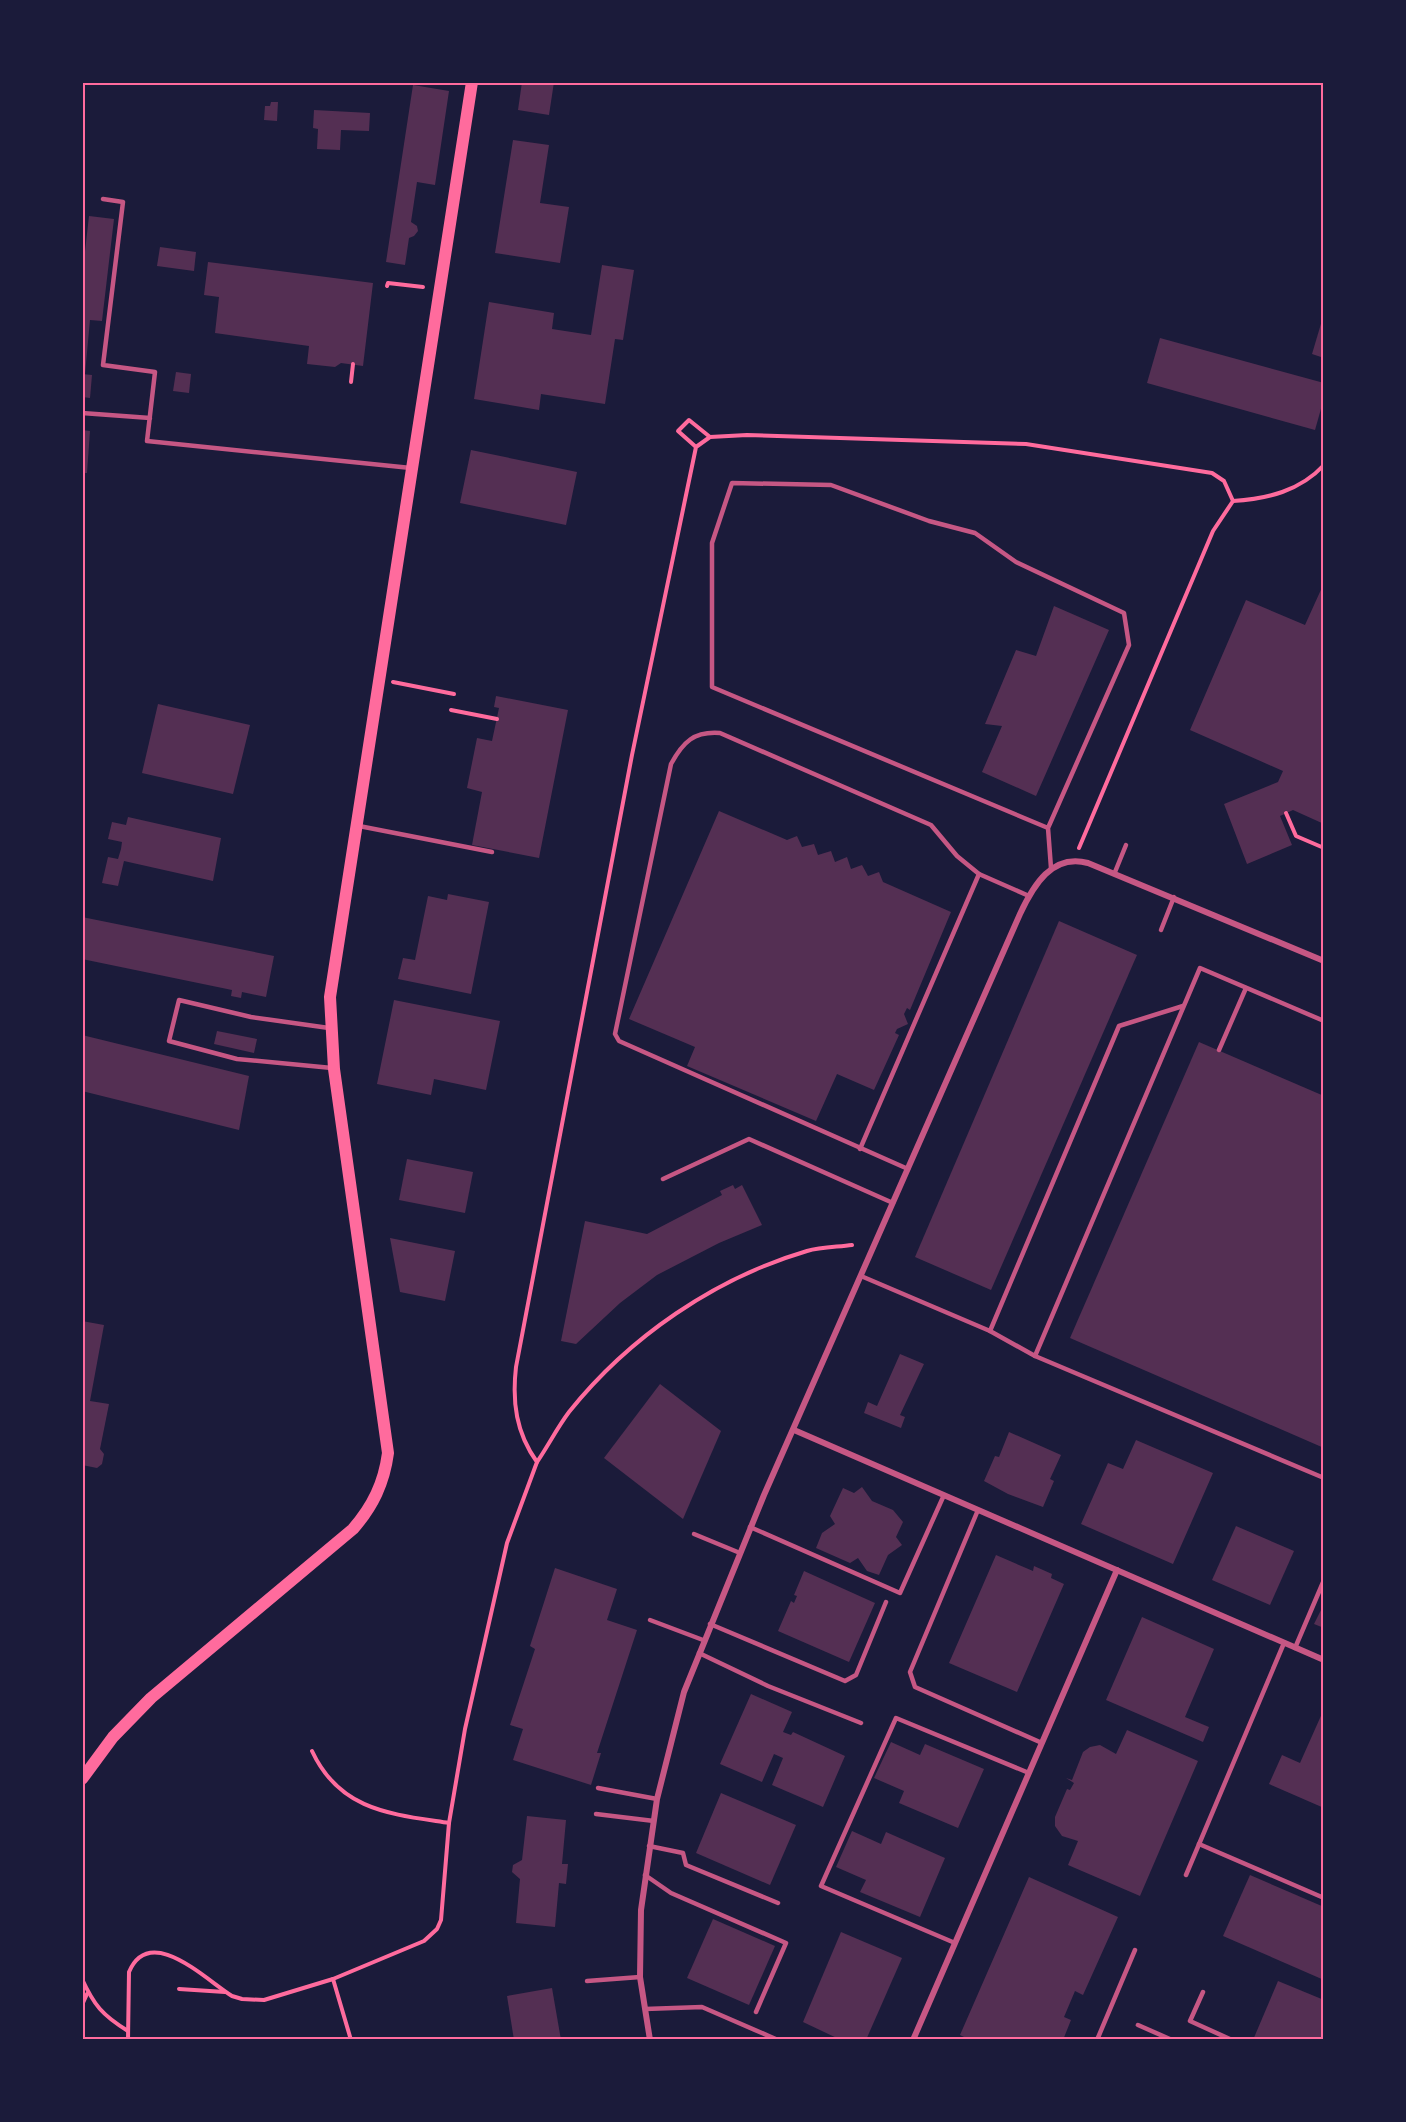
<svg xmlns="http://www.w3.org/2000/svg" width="1406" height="2122" font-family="Helvetica,sans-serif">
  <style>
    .building { fill: #542f53 }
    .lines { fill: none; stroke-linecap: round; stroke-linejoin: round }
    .path { stroke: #ff6b9d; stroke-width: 4 }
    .service { stroke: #c65784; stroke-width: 4.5 }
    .minor { stroke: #c65784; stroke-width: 6 }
    .secondary { stroke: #ff6b9d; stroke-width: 12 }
    .neatline { fill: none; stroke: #ff6b9d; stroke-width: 2 }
  </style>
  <rect width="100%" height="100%" fill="#1b1b3a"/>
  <g class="building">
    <path d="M 522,82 L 554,82 L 549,115 L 518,110 Z"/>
    <path d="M 413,85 L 449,91 L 435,185 L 417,182 L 411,222 L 417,226 L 418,231 L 414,236 L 409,238 L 405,265 L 386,262 Z"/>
    <path d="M 271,102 L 278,102 L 277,121 L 264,120 L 265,106 L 270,106 Z"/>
    <path d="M 314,110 L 370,113 L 369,131 L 341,130 L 340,150 L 317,149 L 318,129 L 313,128 Z"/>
    <path d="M 513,140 L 549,145 L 540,203 L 569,207 L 560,263 L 495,253 Z"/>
    <path d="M 89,216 L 114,219 L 102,321 L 90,320 L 85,374 L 82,373 L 82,278 Z"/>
    <path d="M 160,247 L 196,252 L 194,271 L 157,266 Z"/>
    <path d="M 208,262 L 373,283 L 363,366 L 341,363 L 335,367 L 307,364 L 309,346 L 215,333 L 219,297 L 204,295 Z"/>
    <path d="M 602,265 L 634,270 L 623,340 L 615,339 L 605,404 L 541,394 L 539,410 L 474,399 L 489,302 L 554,313 L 552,329 L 591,335 Z"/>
    <path d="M 1323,317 L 1324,318 L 1324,358 L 1312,354 Z"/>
    <path d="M 1160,338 L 1324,383 L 1324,398 L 1315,430 L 1147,383 Z"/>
    <path d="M 176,372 L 191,374 L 189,393 L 173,391 Z"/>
    <path d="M 82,374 L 92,375 L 90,398 L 82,397 Z"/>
    <path d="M 82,430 L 90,431 L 87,473 L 82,473 Z"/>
    <path d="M 471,450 L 577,472 L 566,525 L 460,503 Z"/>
    <path d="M 1324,583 L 1324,824 L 1293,810 L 1280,816 L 1292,845 L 1247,864 L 1224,804 L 1278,782 L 1283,771 L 1190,730 L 1246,600 L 1305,625 Z"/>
    <path d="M 1054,606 L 1109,630 L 1036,796 L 982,772 L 1002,726 L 985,724 L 1016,650 L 1036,656 Z"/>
    <path d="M 496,696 L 568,710 L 539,858 L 472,845 L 482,792 L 467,788 L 477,738 L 492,741 L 499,708 L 494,707 Z"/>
    <path d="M 158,704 L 250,725 L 233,794 L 142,773 Z"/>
    <path d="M 719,811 L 787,840 L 797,836 L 802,847 L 814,844 L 818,855 L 831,851 L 835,862 L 847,857 L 851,869 L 862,865 L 868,876 L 879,872 L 883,882 L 951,912 L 910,1010 L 907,1008 L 904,1014 L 908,1024 L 897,1029 L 895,1033 L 899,1035 L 874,1090 L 837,1074 L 816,1121 L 687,1066 L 695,1047 L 629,1019 Z"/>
    <path d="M 128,817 L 221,838 L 213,881 L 124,861 L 118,886 L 102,883 L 108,857 L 118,859 L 121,849 L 122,842 L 108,839 L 112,822 L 126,825 Z"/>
    <path d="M 448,894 L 489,902 L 471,994 L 398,979 L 403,958 L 415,960 L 428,896 L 447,900 Z"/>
    <path d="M 82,917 L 274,956 L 266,997 L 242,992 L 241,998 L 231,996 L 232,990 L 82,959 Z"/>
    <path d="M 1059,921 L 1137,955 L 991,1290 L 915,1257 Z"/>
    <path d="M 394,1000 L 500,1021 L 486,1090 L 434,1079 L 431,1095 L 377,1084 Z"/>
    <path d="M 217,1031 L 257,1039 L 254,1053 L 214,1044 Z"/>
    <path d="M 82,1035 L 249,1076 L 239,1130 L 82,1091 Z"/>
    <path d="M 1199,1042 L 1324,1096 L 1324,1448 L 1070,1338 Z"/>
    <path d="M 407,1159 L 473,1172 L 465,1213 L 399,1200 Z"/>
    <path d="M 733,1185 L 735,1189 L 742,1185 L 762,1225 L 719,1243 L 657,1275 L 620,1303 L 576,1344 L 561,1341 L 585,1221 L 647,1234 L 722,1195 L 720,1191 Z"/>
    <path d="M 390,1238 L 455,1251 L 445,1301 L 400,1292 Z"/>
    <path d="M 82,1321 L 104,1325 L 90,1401 L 109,1404 L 100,1449 L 104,1454 L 102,1464 L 97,1468 L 82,1465 Z"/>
    <path d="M 900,1354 L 924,1364 L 900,1415 L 905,1417 L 901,1428 L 864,1413 L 868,1402 L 877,1406 Z"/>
    <path d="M 660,1384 L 721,1431 L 683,1519 L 604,1458 Z"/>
    <path d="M 1009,1432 L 1061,1455 L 1050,1479 L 1054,1481 L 1043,1507 L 1008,1494 L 984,1481 L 995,1456 L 999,1457 Z"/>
    <path d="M 1136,1440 L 1213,1473 L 1173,1564 L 1081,1524 L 1108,1463 L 1123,1469 Z"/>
    <path d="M 862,1487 L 872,1501 L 893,1510 L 903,1522 L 896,1537 L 902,1545 L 888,1555 L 879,1575 L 867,1571 L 858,1558 L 850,1563 L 816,1548 L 822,1533 L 835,1524 L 830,1516 L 843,1488 L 854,1493 Z"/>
    <path d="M 1236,1526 L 1294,1551 L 1270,1605 L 1212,1580 Z"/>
    <path d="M 996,1555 L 1033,1571 L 1034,1566 L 1052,1574 L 1051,1578 L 1064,1584 L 1017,1692 L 949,1663 Z"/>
    <path d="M 555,1568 L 617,1589 L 607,1620 L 637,1630 L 597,1753 L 601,1753 L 591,1785 L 513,1760 L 523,1729 L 510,1725 L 535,1649 L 530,1646 Z"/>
    <path d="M 804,1571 L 875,1603 L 849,1662 L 778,1631 L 791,1601 L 794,1603 L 797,1596 L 794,1595 Z"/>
    <path d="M 1324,1604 L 1324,1628 L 1314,1624 Z"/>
    <path d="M 1142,1617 L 1214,1649 L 1185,1717 L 1209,1727 L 1203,1742 L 1106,1700 Z"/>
    <path d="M 751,1694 L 792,1712 L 783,1732 L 791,1735 L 793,1732 L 845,1756 L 823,1807 L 772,1785 L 783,1758 L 774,1754 L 762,1782 L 720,1764 Z"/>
    <path d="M 1324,1709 L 1324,1808 L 1269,1784 L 1282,1755 L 1300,1763 Z"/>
    <path d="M 1127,1730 L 1198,1761 L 1140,1896 L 1068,1865 L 1078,1841 L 1062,1836 L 1055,1826 L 1055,1817 L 1067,1789 L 1070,1790 L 1074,1783 L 1066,1778 L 1072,1780 L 1083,1752 L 1090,1747 L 1100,1745 L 1116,1754 Z"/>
    <path d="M 891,1742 L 920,1755 L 925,1744 L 984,1769 L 958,1828 L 899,1803 L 904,1791 L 874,1778 Z"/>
    <path d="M 721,1793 L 796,1825 L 770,1885 L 696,1853 Z"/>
    <path d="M 527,1816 L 566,1820 L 562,1864 L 568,1864 L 566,1884 L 559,1883 L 555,1927 L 516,1923 L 520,1879 L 512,1872 L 513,1865 L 522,1860 Z"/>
    <path d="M 852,1831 L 881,1844 L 886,1832 L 945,1858 L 920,1917 L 860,1892 L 866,1880 L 836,1867 Z"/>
    <path d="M 1250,1875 L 1324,1907 L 1324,1980 L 1223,1936 Z"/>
    <path d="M 1029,1877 L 1118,1917 L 1083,1995 L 1075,1991 L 1064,2017 L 1071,2020 L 1063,2040 L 970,2040 L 960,2035 Z"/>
    <path d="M 713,1919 L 775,1946 L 749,2005 L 687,1978 Z"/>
    <path d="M 841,1932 L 902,1958 L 866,2040 L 841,2040 L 803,2022 Z"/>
    <path d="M 1278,1981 L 1324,2000 L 1324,2040 L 1253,2040 Z"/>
    <path d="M 552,1988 L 561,2040 L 514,2040 L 507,1996 Z"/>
  </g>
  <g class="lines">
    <g class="path">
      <path d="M 387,286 L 388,283 L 423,287"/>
      <path d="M 351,382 L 353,364"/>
      <path d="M 696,447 L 678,431 L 689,420 L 710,437"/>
      <path d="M 393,682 L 454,694"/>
      <path d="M 451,710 L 497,719"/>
      <path d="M 1286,813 L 1296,836 L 1324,848"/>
      <path d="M 1079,848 L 1213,531 L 1233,501"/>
      <path d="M 537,1462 C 548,1446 557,1428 569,1412 C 629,1337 715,1278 807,1251 C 821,1247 838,1247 852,1245"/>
      <path d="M 312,1751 C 340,1811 391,1814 449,1823"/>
      <path d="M 82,1979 C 94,2005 102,2015 128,2031"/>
      <path d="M 333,1979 L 351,2040"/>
      <path d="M 179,1989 L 225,1992"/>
      <path d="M 82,2005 L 87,1994"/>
      <path d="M 128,2040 L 129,1972 C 150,1923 206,1980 232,1996 L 242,1999 L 264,2000 L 333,1979 L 424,1941 L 437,1929 L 441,1920 L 449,1823 L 465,1729 L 507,1543 L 537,1462 C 516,1433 512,1402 516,1367 L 632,755 L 696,447 L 710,437 L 747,435 L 1026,444 L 1212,473 L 1224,481 L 1233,501 C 1267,499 1300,491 1324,465"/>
    </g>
    <g class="service">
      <path d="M 103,199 L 123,202 L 103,365 L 155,372 L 147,441 L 411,468"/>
      <path d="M 82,413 L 150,418"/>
      <path d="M 359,826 L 492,852"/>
      <path d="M 1048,828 L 712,687 L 712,543 L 732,483 L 831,485 L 929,521 L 975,533 L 1016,562 L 1124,613 L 1129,645 L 1048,828 L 1051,868"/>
      <path d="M 1115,872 L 1126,845"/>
      <path d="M 1161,930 L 1174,897"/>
      <path d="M 1324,1021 L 1200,968 L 1035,1356 L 1324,1478"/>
      <path d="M 329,1028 L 251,1017 L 179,1000 L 169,1041 L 237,1059 L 332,1068"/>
      <path d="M 1219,1050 L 1246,988"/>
      <path d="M 860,1149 L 979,874"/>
      <path d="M 908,1169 L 619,1041 L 615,1034 L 671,764 C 683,742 694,731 720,733 L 931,825 L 957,856 L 979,874 L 1029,896"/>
      <path d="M 663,1179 L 749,1139 L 893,1203"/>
      <path d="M 861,1276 L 990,1331 L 1119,1026 L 1183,1006"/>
      <path d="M 990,1331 L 1035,1356"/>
      <path d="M 978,1510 L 910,1672 L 915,1687 L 1042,1743"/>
      <path d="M 750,1527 L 900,1593 L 944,1495"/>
      <path d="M 694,1534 L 740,1553"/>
      <path d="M 650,1620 L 703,1640"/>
      <path d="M 710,1624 L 845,1681 L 856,1675 L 886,1602"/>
      <path d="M 1295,1648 L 1324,1580"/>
      <path d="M 699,1653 L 768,1686 L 861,1723"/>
      <path d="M 598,1788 L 657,1799"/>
      <path d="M 596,1814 L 654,1821"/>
      <path d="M 1199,1844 L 1324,1898"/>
      <path d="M 649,1846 L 683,1853 L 686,1865 L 778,1903"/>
      <path d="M 645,1875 L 671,1893 L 786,1943 L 756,2012"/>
      <path d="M 1186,1875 L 1284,1643"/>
      <path d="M 955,1943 L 821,1886 L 896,1718 L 1029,1773"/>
      <path d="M 587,1981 L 640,1977"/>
      <path d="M 1203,1992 L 1190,2021 L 1232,2040"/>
      <path d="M 645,2009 L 702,2007 L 778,2040"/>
      <path d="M 1138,2025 L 1172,2040"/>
      <path d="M 1097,2040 L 1135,1950"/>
    </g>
    <g class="minor">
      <path d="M 794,1430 L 1324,1660"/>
      <path d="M 650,2040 L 640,1977 L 641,1910 L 657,1799 L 684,1692 L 764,1495 L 1020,914 C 1033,886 1052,853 1088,863 L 1324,961"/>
      <path d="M 913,2040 L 1117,1570"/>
    </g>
    <path class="secondary" d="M 82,1779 L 113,1737 L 151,1698 L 353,1529 C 373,1506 384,1483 388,1453 L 334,1069 L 330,997 L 472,82"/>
  </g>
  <rect width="1406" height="2122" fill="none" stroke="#1b1b3a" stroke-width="168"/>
  <rect x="84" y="84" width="1238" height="1954" class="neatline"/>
</svg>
